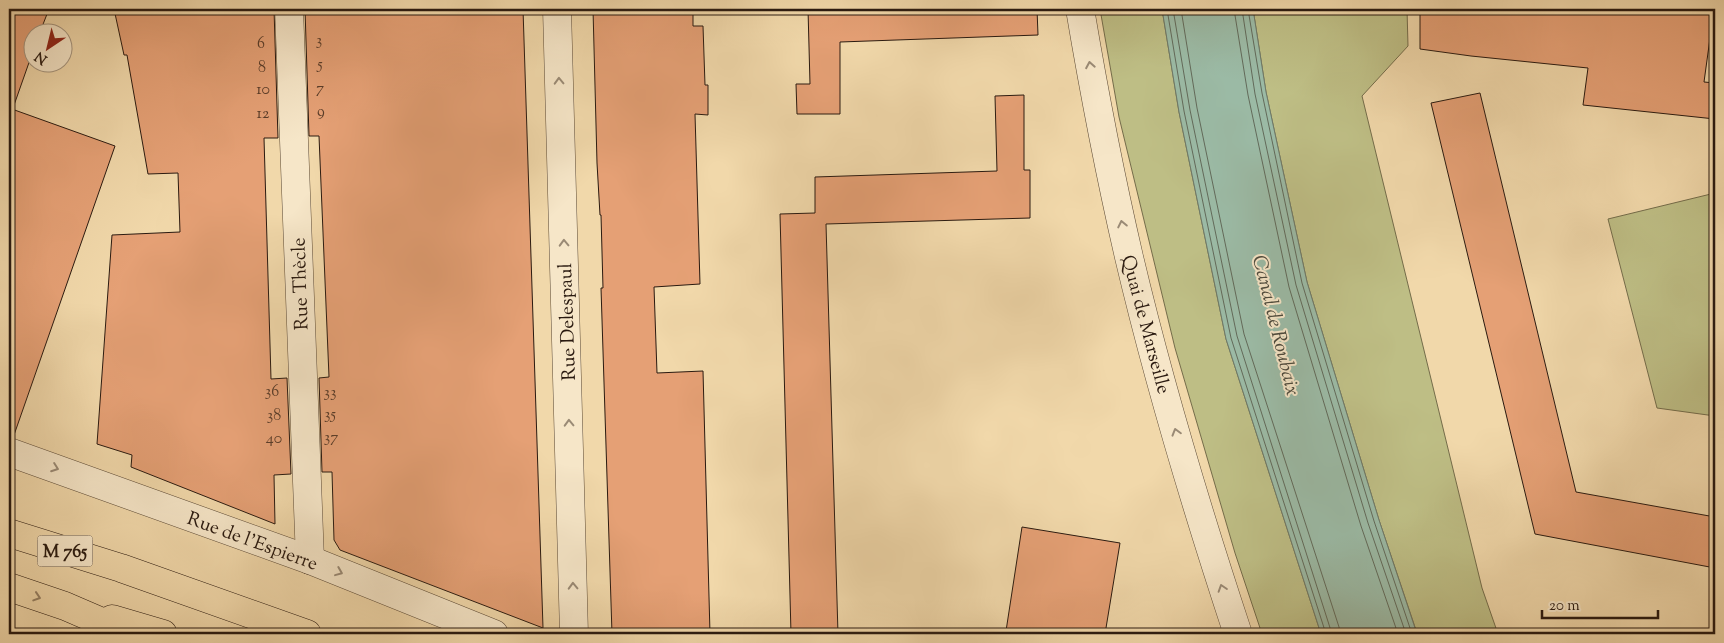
<svg xmlns="http://www.w3.org/2000/svg" width="1724" height="643" font-family="'Sorts Mill Goudy',serif">
  <style>
    .green { fill: #bebe85; stroke: #746c4a }
    .water { fill: #9bbaa5; stroke: #6e7a69 }
    .lines { fill: none; stroke-linecap: round; stroke-linejoin: round }
    .shore { stroke: #626a5a; stroke-width: 1 }
    .building { fill: #e5a075; stroke: #2a1a10 }
    .minor-casing { stroke: #5c4a36; stroke-width: 29 }
    .major-casing { stroke: #2a1a10; stroke-width: 29 }
    .minor { stroke: #f6e6c8; stroke-width: 28 }
    .major { stroke: #f1d8aa; stroke-width: 28 }
    .oneway { stroke: #9a8a75 }
    .oneway2 { stroke: #978265 }
    .labels { text-anchor: middle; stroke-width: 4; stroke-linejoin: round; paint-order: stroke }
    .number-label { font-size: 16px; fill: #593c29 }
    .shield { fill: #f6e6c8; stroke: #675747; stroke-width: 1 }
    .shield-label { font-size: 18px; font-weight: bold; fill: #2a1a10 }
    .street-label { font-size: 19px; fill: #2a1a10; stroke: #f6e6c8 }
    .water-label { font-size: 20px; font-style: italic; fill: #4c4a3d; stroke: #f6e6c8 }
  </style>
  <rect width="100%" height="100%" fill="#f1d8aa"/>
  <filter id="stains"><feTurbulence type="fractalNoise" baseFrequency=".004" numOctaves="4"/><feColorMatrix values="0 0 0 0 .2 0 0 0 0 .09 0 0 0 0 .02 0 0 0 .5 -.17"/></filter>
  <radialGradient id="worn" r=".72"><stop offset=".6" stop-color="#630" stop-opacity="0"/><stop offset="1" stop-color="#630" stop-opacity=".3"/></radialGradient>
  <g class="green">
    <path d="M 1100,9 L 1162,9 L 1179,112 L 1226,339 L 1321,634 L 1262,634 L 1235,553 L 1175,348 L 1119,117 Z"/>
    <path d="M 1253,9 L 1407,9 L 1408,46 L 1362,96 L 1482,588 L 1498,634 L 1417,633 L 1379,520 L 1307,282 L 1266,92 Z"/>
    <path d="M 1715,193 L 1715,416 L 1657,408 L 1608,219 Z"/>
  </g>
  <path class="water" d="M 1162,9 L 1253,9 L 1266,92 L 1307,282 L 1379,520 L 1417,634 L 1321,634 L 1226,339 L 1179,112 Z"/>
  <g class="lines">
    <g class="shore">
      <path d="M 1167,9 L 1184,111 L 1231,338 L 1326,634"/>
      <path d="M 1173,9 L 1190,110 L 1237,336 L 1332,634"/>
      <path d="M 1181,9 L 1197,108 L 1244,334 L 1339,627 L 1340,634"/>
      <path d="M 1234,9 L 1248,95 L 1289,287 L 1361,526 L 1398,634"/>
      <path d="M 1242,9 L 1255,94 L 1296,285 L 1368,523 L 1406,634"/>
      <path d="M 1248,9 L 1262,93 L 1302,283 L 1374,521 L 1412,634"/>
    </g>
  </g>
  <g class="building">
    <path d="M 9,9 L 49,9 L 40,32 L 32,32 L 32,54 L 13,108 L 9,108 Z"/>
    <path d="M 114,9 L 274,9 L 278,138 L 264,138 L 271,379 L 287,378 L 291,474 L 274,475 L 275,524 L 131,467 L 132,455 L 97,444 L 112,235 L 180,232 L 178,173 L 148,174 L 127,55 L 124,55 Z"/>
    <path d="M 305,9 L 523,9 L 543,628 L 340,550 L 334,540 L 332,472 L 322,472 L 319,378 L 329,377 L 319,136 L 309,136 Z"/>
    <path d="M 593,9 L 693,9 L 693,26 L 703,26 L 705,85 L 708,85 L 708,115 L 695,114 L 700,284 L 654,287 L 657,373 L 703,371 L 710,634 L 612,634 L 601,288 L 603,288 L 601,215 L 600,215 L 597,163 Z"/>
    <path d="M 808,9 L 1037,9 L 1038,35 L 840,42 L 840,114 L 797,114 L 796,84 L 810,84 Z"/>
    <path d="M 1420,9 L 1714,9 L 1704,82 L 1715,83 L 1715,119 L 1583,105 L 1588,68 L 1471,56 L 1420,49 Z"/>
    <path d="M 1480,93 L 1576,492 L 1715,517 L 1715,568 L 1535,534 L 1431,103 Z"/>
    <path d="M 1024,95 L 1024,170 L 1030,170 L 1030,218 L 826,224 L 838,634 L 791,634 L 780,214 L 815,213 L 815,177 L 997,171 L 995,96 Z"/>
    <path d="M 9,108 L 115,146 L 14,435 L 9,434 Z"/>
    <path d="M 1022,527 L 1120,543 L 1105,634 L 1026,634 L 1006,631 Z"/>
  </g>
  <g class="lines">
    <g class="minor-casing">
      <g id="minor">
        <path d="M 289,9 L 310,560"/>
        <path d="M 557,9 L 574,634"/>
        <path d="M 1080,9 C 1094,92 1110,175 1129,257 C 1159,384 1197,510 1238,634"/>
        <path d="M 9,452 L 310,560 L 494,634"/>
      </g>
    </g>
    <g class="major-casing">
      <g id="major">
        <path d="M 9,533 L 121,568 L 307,634"/>
        <path d="M 9,587 L 65,606 L 130,634"/>
        <path d="M 112,619 L 163,634"/>
      </g>
    </g>
    <use href="#minor" class="minor"/>
    <use href="#major" class="major"/>
  </g>
  <defs><path id="oneway-chevron" d="M-2-3.5L2.5 0L-2 3.5" fill="none" stroke-width="1.6" stroke-linecap="round" stroke-linejoin="round" transform="scale(1.25)"/></defs>
  <g class="oneway">
    <use href="#oneway-chevron" transform="translate(1090 65) rotate(-100)"/>
    <use href="#oneway-chevron" transform="translate(559 81) rotate(-92)"/>
    <use href="#oneway-chevron" transform="translate(1122 224) rotate(-102)"/>
    <use href="#oneway-chevron" transform="translate(564 243) rotate(-92)"/>
    <use href="#oneway-chevron" transform="translate(569 423) rotate(-92)"/>
    <use href="#oneway-chevron" transform="translate(1176 432) rotate(-106)"/>
    <use href="#oneway-chevron" transform="translate(55 468) rotate(20)"/>
    <use href="#oneway-chevron" transform="translate(339 572) rotate(22)"/>
    <use href="#oneway-chevron" transform="translate(573 586) rotate(-92)"/>
    <use href="#oneway-chevron" transform="translate(1222 588) rotate(-108)"/>
  </g>
  <use class="oneway2" href="#oneway-chevron" transform="translate(37 597) rotate(18)"/>
  <g class="labels">
    <g class="number-label">
      <text x="319" y="45">3</text>
      <text x="261" y="48">6</text>
      <text x="320" y="69">5</text>
      <text x="262" y="72">8</text>
      <text x="320" y="93">7</text>
      <text x="263" y="94">10</text>
      <text x="321" y="116">9</text>
      <text x="263" y="118">12</text>
      <text x="272" y="396">36</text>
      <text x="330" y="397">33</text>
      <text x="330" y="419">35</text>
      <text x="274" y="420">38</text>
      <text x="331" y="442">37</text>
      <text x="274" y="443">40</text>
    </g>
    <rect class="shield" x="37.5" y="535.5" width="55" height="31" rx="4"/>
    <g class="shield-label">
      <text x="65" y="557">M 765</text>
    </g>
    <g class="street-label">
      <text transform="translate(299 284) rotate(-92)" y="7">Rue Thècle</text>
      <text transform="translate(566 322) rotate(-92)" y="7">Rue Delespaul</text>
      <text transform="translate(1147 324) rotate(75)" y="7">Quai de Marseille</text>
      <text transform="translate(253 540) rotate(20)" y="7">Rue de l'Espierre</text>
    </g>
    <g class="water-label">
      <text transform="translate(1277 325) rotate(76)" y="7">Canal de Roubaix</text>
    </g>
  </g>
  <rect width="1724" height="643" fill="none" stroke="#f1d8aa" stroke-width="30"/>
  <rect x="10" y="10" width="1704" height="623" fill="none" stroke="#2a1a10" stroke-width="2.5"/>
  <rect x="15" y="15" width="1694" height="613" fill="none" stroke="#2a1a10"/>
  <g transform="translate(48 48) rotate(215)"><circle r="24" fill="#f6e6c8" stroke="#a4947e"/>
  <path d="M0-4L9 19L0 12L-9 19Z" fill="#8f2418"/>
  <text y="-8" font-size="14" font-weight="bold" text-anchor="middle" fill="#2a1a10">N</text>
  </g>
  <path d="M1542 610v8h116v-8" fill="none" stroke="#2a1a10" stroke-width="2.5"/>
  <text x="1549" y="610" font-size="15" fill="#2a1a10" stroke="#f6e6c8" stroke-width="4" paint-order="stroke">20 m</text>
  <rect width="100%" height="100%" filter="url(#stains)"/>
  <rect width="100%" height="100%" fill="url(#worn)"/>
</svg>
